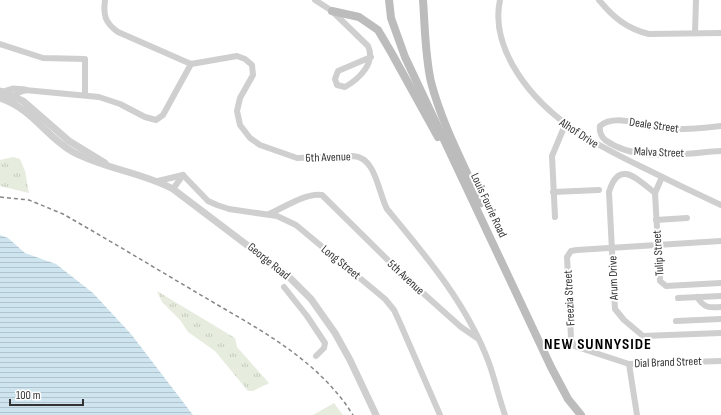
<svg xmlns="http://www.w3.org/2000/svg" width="721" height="415" font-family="'Sofia Sans Condensed',sans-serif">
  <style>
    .grass { fill: url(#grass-tufts) }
    .green { fill: #e6ecde }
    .water { fill: url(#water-rules) }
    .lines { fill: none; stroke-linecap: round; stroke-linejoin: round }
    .minor { stroke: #cfcfcf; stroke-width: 6 }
    .tertiary { stroke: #cfcfcf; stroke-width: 7 }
    .secondary { stroke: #bcbcbc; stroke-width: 8 }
    .rail { stroke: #878787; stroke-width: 1.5; stroke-dasharray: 4 3; stroke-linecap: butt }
    .labels { text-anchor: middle; stroke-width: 4; stroke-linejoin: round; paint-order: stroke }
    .street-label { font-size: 12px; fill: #323232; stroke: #fff }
    .district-label { font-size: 16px; font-weight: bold; letter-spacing: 1px; fill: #000; stroke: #fff }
  </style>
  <defs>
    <pattern id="grass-tufts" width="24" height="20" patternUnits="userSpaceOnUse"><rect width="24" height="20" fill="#e6ecde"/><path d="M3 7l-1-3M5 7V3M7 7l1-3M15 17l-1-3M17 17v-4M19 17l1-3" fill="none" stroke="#c6cbbf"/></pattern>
    <pattern id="water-rules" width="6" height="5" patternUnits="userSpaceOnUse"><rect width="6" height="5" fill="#cee4ee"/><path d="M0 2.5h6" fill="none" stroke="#b1c4cd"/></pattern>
  </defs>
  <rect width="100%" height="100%" fill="#fff"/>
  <g class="grass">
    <path d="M 13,157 L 20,159 L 25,171 L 29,193 L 0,186 L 0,160 Z"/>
    <path d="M 157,291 L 235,338 L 237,347 L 269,383 L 253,391 L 248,391 L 215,351 L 188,332 L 180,320 L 162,302 Z"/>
  </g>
  <path class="green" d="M 334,403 L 343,415 L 313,415 Z"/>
  <path class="water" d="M 0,235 L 8,238 L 25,253 L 56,264 L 93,293 L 131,334 L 193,415 L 0,415 Z"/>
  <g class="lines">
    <g class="minor">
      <path d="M 105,0 C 103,15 105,23 118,32 L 191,64 L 237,56 L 245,59 L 252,65 L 253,75 L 240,98 L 237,111 L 240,125 L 250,138 L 260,145 L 297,158 L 353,156 C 376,157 378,192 387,209 C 426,256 467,304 489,363 C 495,380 499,398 505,415"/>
      <path d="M 315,0 L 332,11 L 368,46 C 376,63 359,79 345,87 L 337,85 L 335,79 L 338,71 L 371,57"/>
      <path d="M 500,0 C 495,23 501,44 512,64 C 541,116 590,142 642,167 C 668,180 695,193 721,205"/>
      <path d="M 599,0 C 613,17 627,29 649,34 L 721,33"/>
      <path d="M 695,33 L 696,0"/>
      <path d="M 0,44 L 43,58 L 85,59 L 85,95"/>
      <path d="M 12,100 L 18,93 L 25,90 L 99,97 L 120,104 L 145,117 L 156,120 L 163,115 L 191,64"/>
      <path d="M 721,126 C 703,128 685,130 668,129 C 650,128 616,112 600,126 C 599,132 601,136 605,140 C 637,163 684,153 721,151"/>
      <path d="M 183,175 L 208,201 L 217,205 L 229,209 L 277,216 L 296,225 L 385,299 L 394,310 L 400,323 L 440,415"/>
      <path d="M 662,177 L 655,193 L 660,281 L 666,286 L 721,283"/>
      <path d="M 158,181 L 183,175"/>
      <path d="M 173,189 L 183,175"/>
      <path d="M 553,192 L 599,190"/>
      <path d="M 655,193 C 638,180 619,158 609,192 L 615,309 L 624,320 L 643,336 L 721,333"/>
      <path d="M 269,214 C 283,208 307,192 322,195 L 405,277 L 461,327 L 477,338"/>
      <path d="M 555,217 L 552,156 L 565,125"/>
      <path d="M 656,220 L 687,218"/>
      <path d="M 721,241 L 577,250 L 571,251 L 567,257 L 571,338 L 574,346 L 629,364 L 721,361"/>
      <path d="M 284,287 L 307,316 L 325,343 L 324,348 L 316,356"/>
      <path d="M 697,297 C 704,308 709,308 721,307"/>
      <path d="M 678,298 L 721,296"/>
      <path d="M 676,321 L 721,319"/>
      <path d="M 629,364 L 637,415"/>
    </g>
    <g class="tertiary">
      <path d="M 0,91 L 23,101 L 69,141 L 105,163"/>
      <path d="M 3,92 L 13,89 L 25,90"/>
      <path d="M 0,98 C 33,109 45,136 73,152 C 105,169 141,172 173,189 L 288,276 L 311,299 L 335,333 L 350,360 L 376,415"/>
    </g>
    <g class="secondary">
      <path d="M 389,0 L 391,18 L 405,57 L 551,367 L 568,399 L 581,415"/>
      <path d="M 423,0 C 425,27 425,55 431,82 C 442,124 463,163 481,203"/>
      <path d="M 332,11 L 359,17 L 378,30 L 391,52 L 438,137"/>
    </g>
    <path class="rail" d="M 0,197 L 29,200 L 63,214 C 107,239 150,265 194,291 C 252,326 316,356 353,415"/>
  </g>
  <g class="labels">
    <g class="street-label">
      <text transform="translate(654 125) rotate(8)" y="4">Deale Street</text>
      <text transform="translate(579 133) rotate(33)" y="4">Alhof Drive</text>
      <text transform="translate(659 152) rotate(2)" y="4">Malva Street</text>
      <text transform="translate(328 157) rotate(-2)" y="4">6th Avenue</text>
      <text transform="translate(489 205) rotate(65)" y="4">Louis Fourie Road</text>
      <text transform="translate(658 253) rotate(-94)" y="4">Tulip Street</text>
      <text transform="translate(269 261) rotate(39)" y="4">George Road</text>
      <text transform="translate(341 262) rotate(39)" y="4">Long Street</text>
      <text transform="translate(406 277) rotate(43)" y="4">5th Avenue</text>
      <text transform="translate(613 278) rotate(-92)" y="4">Arum Drive</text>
      <text transform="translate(569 298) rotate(-93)" y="4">Freezia Street</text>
      <text transform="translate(668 362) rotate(-2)" y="4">Dial Brand Street</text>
    </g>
    <g class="district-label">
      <text x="598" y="349">NEW SUNNYSIDE</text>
    </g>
  </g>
  <path d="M10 399v6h73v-6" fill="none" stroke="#323232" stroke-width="2"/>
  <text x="16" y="399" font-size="12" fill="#323232" stroke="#ffffff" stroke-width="3" paint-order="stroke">100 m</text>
</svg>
